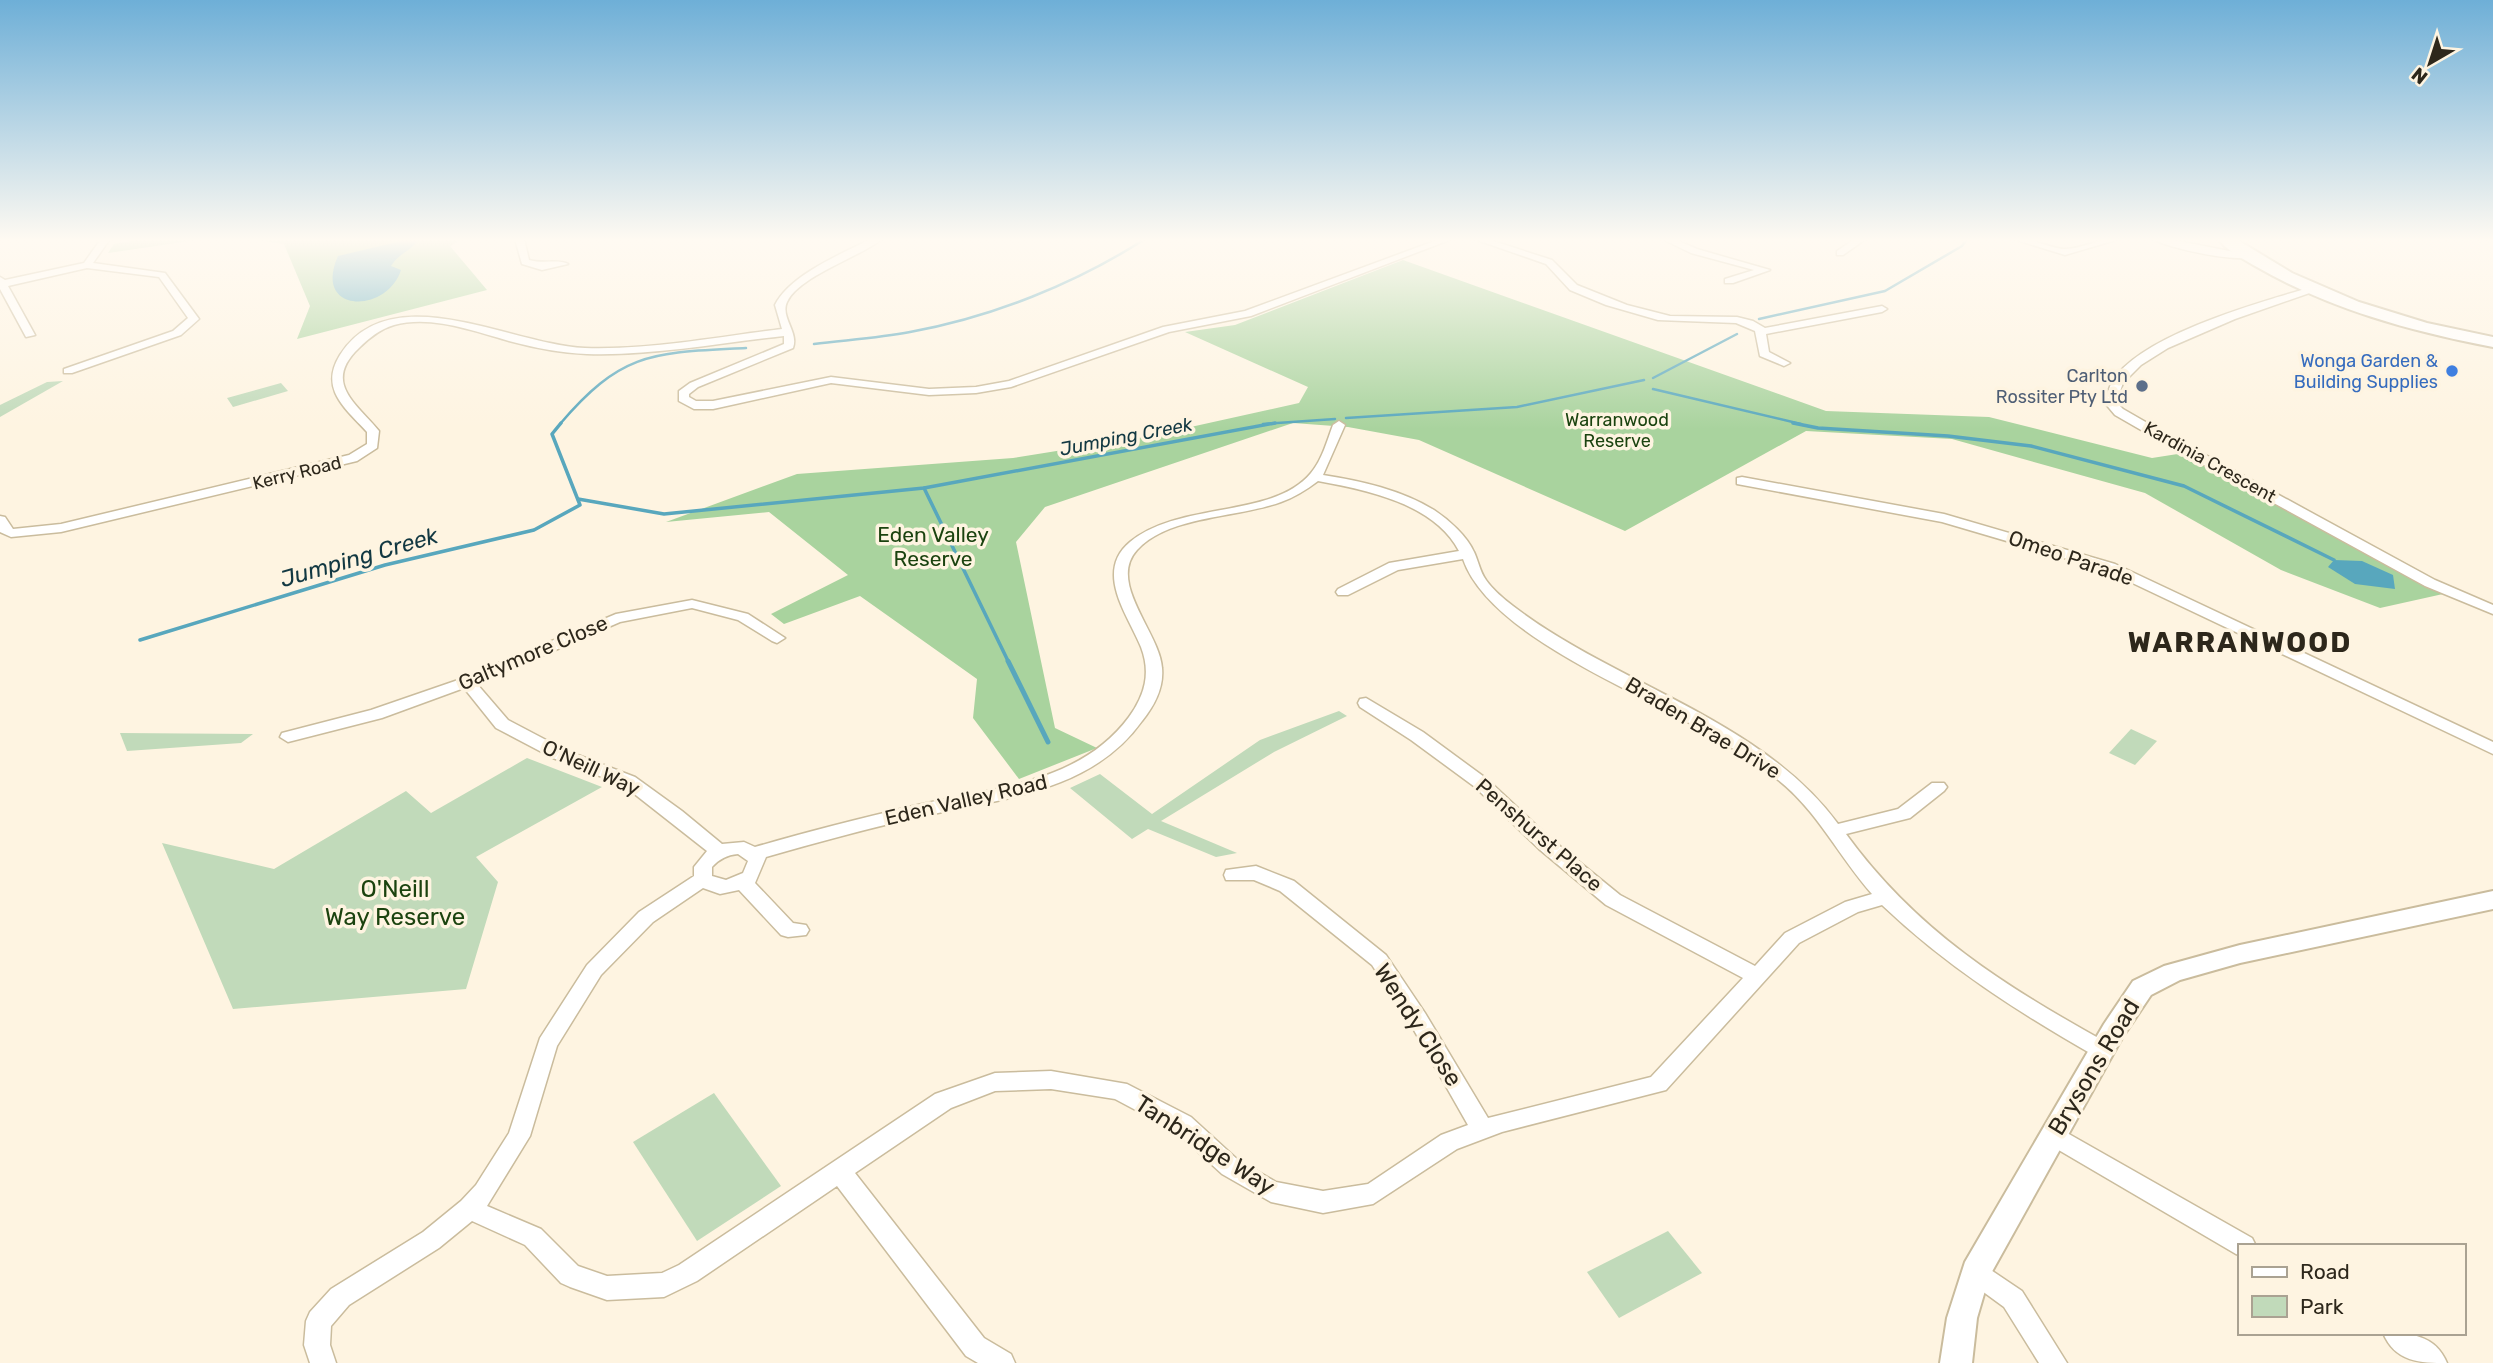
<svg xmlns="http://www.w3.org/2000/svg" width="2493" height="1363" font-family="Rubik,sans-serif">
  <style>
    .green { fill: #c1daba }
    .forest { fill: #a9d39e }
    .water { fill: #58a7bd }
    .lines { fill: none; stroke-linecap: round; stroke-linejoin: round }
    .stream-far2 { stroke: #58a7bd; stroke-width: 2.5 }
    .stream-far1 { stroke: #58a7bd; stroke-width: 3.5 }
    .stream { stroke: #58a7bd; stroke-width: 5 }
    .minor-casing { stroke: #cabc9d; stroke-width: 3 }
    .tertiary-casing { stroke: #cabc9d; stroke-width: 4 }
    .primary-casing { stroke: #cabc9d; stroke-width: 4 }
    .minor { fill: #fff; fill-rule: evenodd }
    .tertiary { fill: #fff; fill-rule: evenodd }
    .primary { fill: #fff; fill-rule: evenodd }
    .shop-dot { fill: #3f7fe0; stroke: #fef4e1; stroke-width: 2.5 }
    .service-dot { fill: #5c6f8a; stroke: #fef4e1; stroke-width: 2.5 }
    .labels { text-anchor: middle; stroke-width: 7; stroke-linejoin: round; paint-order: stroke }
    .far-shop-label { font-size: 18px; fill: #366cbe; stroke: #fef4e1; text-anchor: end }
    .far-service-label { font-size: 18px; fill: #4e5e75; stroke: #fef4e1; text-anchor: end }
    .far-park-label { font-size: 18px; fill: #1b430f; stroke: #fef4e1 }
    .far-street-label { font-size: 18px; fill: #2d271b; stroke: #fef4e1 }
    .far-water-label { font-size: 19px; font-style: italic; fill: #123842; stroke: #fef4e1 }
    .park-label { font-size: 21px; fill: #1b430f; stroke: #fef4e1 }
    .street-label { font-size: 21px; fill: #2d271b; stroke: #fef4e1 }
    .water-label { font-size: 23px; font-style: italic; fill: #123842; stroke: #fef4e1 }
    .near-park-label { font-size: 24px; fill: #1b430f; stroke: #fef4e1 }
    .near-street-label { font-size: 24px; fill: #2d271b; stroke: #fef4e1 }
    .district-label { font-size: 28px; font-weight: bold; letter-spacing: 2px; fill: #2d271b; stroke: #fef4e1 }
  </style>
  <rect width="100%" height="100%" fill="#fef4e1"/>
  <g class="green">
    <path d="M 63,381 L 0,417 L 0,405 L 47,382 Z"/>
    <path d="M 281,383 L 288,391 L 233,407 L 227,398 Z"/>
    <path d="M 1339,711 L 1347,716 L 1274,752 L 1161,821 L 1237,853 L 1216,857 L 1148,829 L 1132,839 L 1070,788 L 1100,774 L 1152,814 L 1260,740 Z"/>
    <path d="M 2131,729 L 2157,741 L 2135,765 L 2109,753 Z"/>
    <path d="M 120,733 L 253,734 L 241,743 L 127,751 Z"/>
    <path d="M 527,758 L 602,787 L 476,857 L 498,882 L 466,989 L 233,1009 L 162,843 L 274,869 L 406,791 L 431,813 Z"/>
    <path d="M 714,1093 L 781,1186 L 697,1241 L 633,1142 Z"/>
    <path d="M 1668,1231 L 1702,1273 L 1619,1318 L 1587,1272 Z"/>
  </g>
  <g class="forest">
    <path d="M 141,239 L 203,239 L 108,253 L 114,244 Z"/>
    <path d="M 248,239 L 462,239 L 450,246 L 487,290 L 297,339 L 310,306 L 284,244 Z"/>
    <path d="M 1403,260 L 1826,411 L 1989,417 L 2152,458 L 2184,453 L 2452,592 L 2380,608 L 2281,570 L 2145,493 L 1952,439 L 1806,431 L 1625,531 L 1419,440 L 1348,427 L 1293,423 L 1045,507 L 1016,542 L 1055,728 L 1097,748 L 1019,779 L 973,718 L 977,679 L 860,596 L 784,624 L 771,614 L 848,575 L 769,512 L 666,522 L 797,474 L 1013,458 L 1150,436 L 1299,403 L 1308,387 L 1185,332 L 1235,325 Z"/>
  </g>
  <g class="water">
    <path d="M 410,239 L 419,239 C 411,251 398,254 391,266 L 401,270 C 387,314 312,314 338,256 Z"/>
    <path d="M 2334,560 L 2362,561 L 2393,575 L 2395,589 L 2355,584 L 2328,567 Z"/>
  </g>
  <g class="lines">
    <g class="stream-far2">
      <path d="M 1759,319 L 1885,291 L 1962,246 L 1967,239"/>
      <path d="M 814,344 C 846,340 879,338 910,332 C 992,317 1075,284 1145,239"/>
      <path d="M 1653,378 L 1737,334"/>
      <path d="M 1653,389 L 1801,424"/>
      <path d="M 1346,418 L 1517,407 L 1644,380"/>
      <path d="M 560,424 C 623,350 654,353 746,348"/>
      <path d="M 1263,424 L 1335,419"/>
    </g>
    <g class="stream-far1">
      <path d="M 1793,423 L 1818,428 L 1948,436 L 2031,446 L 2184,486 L 2334,560"/>
      <path d="M 924,488 L 1009,663"/>
      <path d="M 578,499 L 664,514 L 924,488 L 1275,423"/>
      <path d="M 140,640 L 385,565 L 534,530 L 580,505 L 552,434 L 561,423"/>
    </g>
    <path class="stream" d="M 1008,661 L 1048,742"/>
    <g class="minor-casing">
      <g id="minor">
        <path d="M 101,239 L 110,239 L 93,263 L 165,273 L 199,319 L 181,335 L 72,373 L 64,373 L 64,369 L 173,331 L 188,318 L 159,277 L 87,268 L 8,286 L 35,335 L 26,337 L 0,289 L 0,277 L 5,280 L 84,263 Z"/>
        <path d="M 515,239 L 524,239 L 529,260 C 542,264 560,259 568,264 L 542,270 L 522,264 Z"/>
        <path d="M 871,239 L 882,239 C 860,257 799,276 787,302 C 780,317 799,332 793,348 L 698,387 L 689,394 L 689,397 L 696,401 L 713,401 L 831,377 L 929,389 L 976,387 L 1009,381 L 1163,327 L 1245,311 L 1440,239 L 1452,239 L 1251,316 L 1169,332 L 1011,387 L 976,393 L 929,395 L 831,383 L 713,409 L 694,409 L 679,401 L 679,391 L 690,383 L 784,344 L 784,336 C 719,343 653,356 587,354 C 561,353 535,348 509,341 C 473,331 432,315 394,325 C 380,329 369,338 359,348 C 322,383 357,404 379,431 L 377,448 L 357,461 L 61,532 L 11,537 L 0,532 L 0,516 L 5,517 L 13,529 L 61,524 L 349,455 L 367,444 L 367,432 C 345,408 319,389 340,355 C 391,275 512,345 585,348 C 650,350 717,337 782,329 L 775,305 C 790,275 841,254 871,239 Z"/>
        <path d="M 1474,239 L 1487,239 L 1552,260 L 1577,285 L 1627,305 L 1670,316 L 1737,317 L 1753,321 L 1765,328 L 1882,306 L 1887,309 L 1882,312 L 1766,334 L 1769,352 L 1790,363 L 1784,366 L 1760,356 L 1755,331 L 1736,323 L 1658,320 L 1606,305 L 1570,290 L 1546,264 Z"/>
        <path d="M 1662,239 L 1674,239 L 1697,249 L 1770,270 L 1733,283 L 1725,283 L 1725,279 L 1754,270 L 1691,253 Z"/>
        <path d="M 1855,239 L 1866,239 L 1843,255 L 1837,255 L 1837,251 Z"/>
        <path d="M 2013,239 C 2031,237 2046,247 2063,249 C 2081,250 2100,237 2119,239 L 2065,255 Z"/>
        <path d="M 2153,239 L 2168,239 L 2255,256 C 2241,264 2167,248 2153,239 Z"/>
        <path d="M 2312,287 L 2321,289 L 2235,319 L 2168,348 L 2141,365 L 2123,383 L 2116,402 L 2123,409 L 2156,428 L 2435,580 L 2493,605 L 2493,614 L 2425,586 L 2148,434 L 2115,415 L 2104,402 C 2107,396 2109,388 2112,382 C 2140,335 2261,302 2312,287 Z"/>
        <path d="M 1339,421 L 1345,425 L 1323,475 C 1362,481 1401,490 1434,510 C 1449,520 1467,536 1474,552 C 1478,560 1480,572 1486,580 C 1493,590 1504,599 1513,606 C 1616,685 1760,718 1838,824 L 1898,809 L 1932,783 L 1944,783 L 1947,787 L 1944,791 L 1910,818 L 1846,834 C 1917,932 2005,986 2109,1044 L 2113,1050 L 2109,1056 L 2102,1059 L 2095,1056 C 2018,1012 1946,966 1882,905 L 1858,912 L 1799,943 L 1666,1090 L 1502,1132 L 1457,1149 L 1373,1204 L 1323,1213 L 1271,1202 L 1222,1174 L 1175,1131 L 1115,1099 L 1051,1089 L 995,1091 L 951,1108 L 855,1173 L 984,1338 L 1011,1354 L 1015,1363 L 978,1363 L 966,1356 L 837,1186 L 697,1281 L 664,1297 L 607,1300 L 570,1287 L 561,1283 L 525,1245 L 472,1221 L 439,1248 L 349,1305 L 331,1326 L 330,1345 L 336,1363 L 310,1363 L 304,1345 L 306,1321 L 310,1312 L 331,1289 L 423,1232 L 461,1201 L 476,1185 L 509,1133 L 540,1038 L 587,965 L 639,912 L 694,876 L 694,867 L 707,851 L 623,785 L 553,758 L 496,728 L 464,688 L 382,718 L 288,742 L 280,737 L 282,733 L 371,710 L 461,679 L 616,614 L 692,600 L 748,614 L 785,638 L 777,643 L 772,641 L 738,620 L 692,608 L 620,622 L 477,684 L 508,720 L 565,750 L 635,777 L 682,811 L 722,844 L 744,842 L 755,847 C 806,832 858,819 909,807 C 987,788 1078,786 1129,717 C 1145,695 1151,673 1141,647 C 1128,615 1094,572 1130,542 C 1179,501 1273,519 1311,473 C 1322,460 1327,441 1333,425 ZM 1318,481 C 1366,490 1434,503 1459,551 L 1389,563 L 1338,589 L 1336,592 L 1338,595 L 1348,595 L 1398,570 L 1463,559 C 1487,629 1616,682 1678,717 C 1712,735 1746,755 1777,779 C 1817,810 1839,857 1872,894 L 1845,902 L 1785,933 L 1755,966 L 1620,895 L 1551,839 L 1487,779 L 1423,732 L 1366,698 L 1360,699 L 1358,703 L 1360,707 L 1411,740 L 1475,787 L 1539,849 L 1606,905 L 1743,978 L 1651,1077 L 1488,1118 L 1425,1013 L 1386,955 L 1294,881 L 1256,866 L 1226,870 L 1224,875 L 1226,880 L 1254,880 L 1280,891 L 1372,965 L 1411,1025 L 1468,1125 L 1441,1135 L 1368,1184 L 1323,1191 L 1276,1182 L 1238,1160 L 1191,1117 L 1127,1084 L 1051,1071 L 995,1073 L 935,1094 L 679,1265 L 662,1273 L 607,1276 L 578,1266 L 541,1229 L 487,1206 L 530,1136 L 557,1046 L 601,975 L 653,922 L 703,888 L 720,894 L 739,890 L 781,935 L 788,937 L 806,935 L 809,930 L 806,925 L 793,923 L 755,883 L 766,857 C 815,843 865,829 915,818 C 996,799 1090,794 1142,721 C 1154,706 1164,688 1162,668 C 1160,633 1107,583 1137,550 C 1169,515 1239,518 1281,502 C 1295,497 1306,490 1318,481 ZM 738,854 L 748,861 L 743,873 L 726,880 L 712,876 L 712,867 C 719,859 727,855 738,854 Z"/>
        <path d="M 1742,477 L 1944,514 L 2115,564 L 2493,742 L 2493,754 L 2105,570 L 1942,522 L 1737,484 L 1737,478 Z"/>
        <path d="M 2053,1125 L 2252,1238 L 2256,1246 L 2239,1246 L 2239,1255 L 2236,1254 L 2045,1142 L 2042,1135 L 2045,1128 Z"/>
        <path d="M 1976,1260 L 2022,1291 L 2067,1363 L 2039,1363 L 2004,1307 L 1967,1280 L 1964,1272 L 1967,1264 Z"/>
        <path d="M 2383,1333 C 2409,1333 2435,1334 2447,1363 C 2420,1363 2395,1362 2383,1333 Z"/>
      </g>
    </g>
    <g class="tertiary-casing">
      <path id="tertiary" d="M 2493,891 L 2493,909 L 2240,963 L 2180,980 L 2151,995 L 2122,1038 L 1989,1277 L 1977,1318 L 1972,1363 L 1940,1363 L 1947,1318 L 1965,1262 L 2104,1024 L 2133,981 L 2164,966 L 2240,945 Z"/>
    </g>
    <g class="primary-casing">
      <path id="primary" d="M 2219,239 L 2236,239 L 2292,273 L 2359,302 L 2427,323 L 2493,337 L 2493,347 C 2410,331 2330,309 2257,267 C 2245,260 2225,250 2219,239 Z"/>
    </g>
    <use href="#minor" class="minor"/>
    <use href="#tertiary" class="tertiary"/>
    <use href="#primary" class="primary"/>
  </g>
  <linearGradient id="sky" x2="0" y2="1"><stop stop-color="#6eafd7"/><stop offset="0.56" stop-color="#fffaf2"/><stop offset="1" stop-color="#fffaf2" stop-opacity="0"/></linearGradient>
  <rect width="2493" height="429" fill="url(#sky)"/>
  <circle class="shop-dot" cx="2452" cy="371" r="7"/>
  <circle class="service-dot" cx="2142" cy="386" r="7"/>
  <g class="labels">
    <g class="far-shop-label">
      <text x="2438" y="367">Wonga Garden &amp;<tspan x="2438" dy="21">Building Supplies</tspan></text>
    </g>
    <g class="far-service-label">
      <text x="2128" y="382">Carlton<tspan x="2128" dy="21">Rossiter Pty Ltd</tspan></text>
    </g>
    <g class="far-park-label">
      <text x="1617" y="426">Warranwood<tspan x="1617" dy="21">Reserve</tspan></text>
    </g>
    <g class="far-street-label">
      <text transform="translate(2210 462) rotate(29)" y="6">Kardinia Crescent</text>
      <text transform="translate(297 473) rotate(-14)" y="6">Kerry Road</text>
    </g>
    <g class="far-water-label">
      <text transform="translate(1126 436) rotate(-11)" y="7">Jumping Creek</text>
    </g>
    <g class="park-label">
      <text x="933" y="542">Eden Valley<tspan x="933" dy="24">Reserve</tspan></text>
    </g>
    <g class="street-label">
      <text transform="translate(2071 558) rotate(19)" y="7">Omeo Parade</text>
      <text transform="translate(533 653) rotate(-23)" y="7">Galtymore Close</text>
      <text transform="translate(1703 728) rotate(31)" y="7">Braden Brae Drive</text>
      <text transform="translate(591 768) rotate(25)" y="7">O'Neill Way</text>
      <text transform="translate(966 800) rotate(-13)" y="7">Eden Valley Road</text>
      <text transform="translate(1539 835) rotate(41)" y="7">Penshurst Place</text>
    </g>
    <g class="water-label">
      <text transform="translate(359 557) rotate(-16)" y="8">Jumping Creek</text>
    </g>
    <g class="near-park-label">
      <text x="395" y="897">O'Neill<tspan x="395" dy="28">Way Reserve</tspan></text>
    </g>
    <g class="near-street-label">
      <text transform="translate(1418 1025) rotate(57)" y="8">Wendy Close</text>
      <text transform="translate(2094 1067) rotate(-59)" y="8">Brysons Road</text>
      <text transform="translate(1205 1145) rotate(33)" y="8">Tanbridge Way</text>
    </g>
    <g class="district-label">
      <text x="2240" y="652">WARRANWOOD</text>
    </g>
  </g>
  <rect x="2238" y="1244" width="228" height="91" fill="#fef4e1" stroke="#aaa292" stroke-width="2"/>
  <rect x="2252" y="1267" width="35" height="10" fill="#ffffff" stroke="#aaa292" stroke-width="2"/>
  <text x="2300" y="1279" font-size="21" fill="#2d271b">Road</text>
  <rect x="2252" y="1296" width="35" height="21" fill="#c1daba" stroke="#aaa292" stroke-width="2"/>
  <text x="2300" y="1314" font-size="21" fill="#2d271b">Park</text>
  <g transform="translate(2430 63) rotate(219)" stroke="#fef4e1" stroke-width="5" paint-order="stroke">
  <path d="M0-5L12 26L0 18L-12 26Z" fill="#2d271b"/>
  <text y="-10" font-size="19" font-weight="bold" text-anchor="middle" fill="#2d271b">N</text>
  </g>
</svg>
